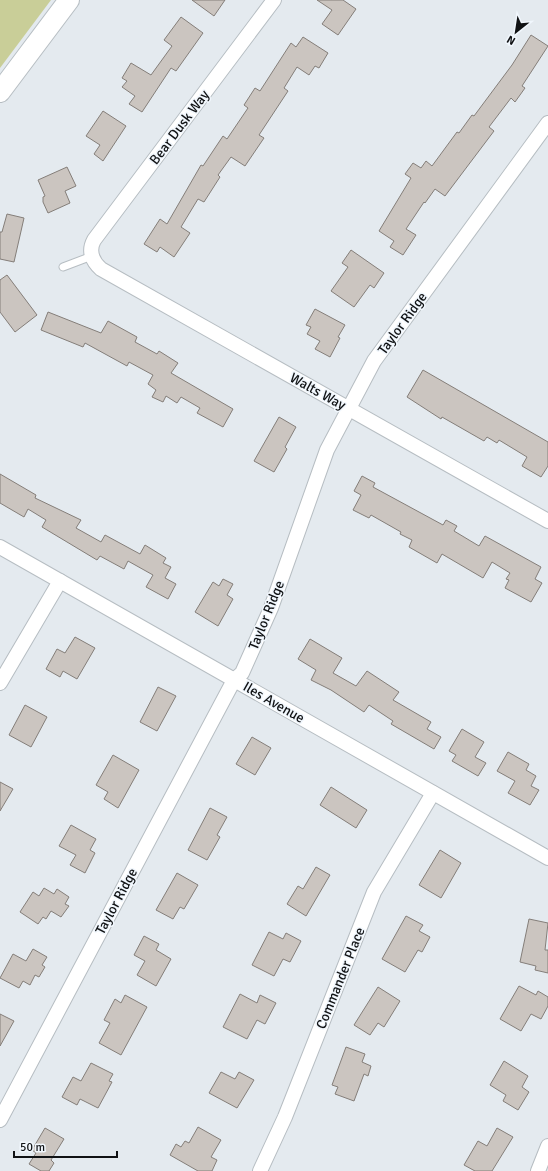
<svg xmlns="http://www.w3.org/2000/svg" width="548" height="1171" font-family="Signika,sans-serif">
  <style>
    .green { fill: #c9ce98 }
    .building { fill: #cbc5c0; stroke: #847e79 }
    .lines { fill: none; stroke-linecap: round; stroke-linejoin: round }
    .lane-casing { stroke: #b6bdc2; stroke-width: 9 }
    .street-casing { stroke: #b6bdc2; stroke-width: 16 }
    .secondary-casing { stroke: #b6bdc2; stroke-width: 22 }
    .lane { stroke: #fff; stroke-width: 7 }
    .street { stroke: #fff; stroke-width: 14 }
    .secondary { stroke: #fff; stroke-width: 20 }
    .labels { text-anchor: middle; stroke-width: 3; stroke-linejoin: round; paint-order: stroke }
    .street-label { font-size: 14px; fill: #101214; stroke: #f1f7fd }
  </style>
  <rect width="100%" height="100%" fill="#e4eaef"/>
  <path class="green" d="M 0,0 L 51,0 L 0,68 Z"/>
  <g class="building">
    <path d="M 192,0 L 225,0 L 214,16 Z"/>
    <path d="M 317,0 L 343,0 L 356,9 L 338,35 L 322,24 L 332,10 Z"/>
    <path d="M 181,17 L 203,33 L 176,71 L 171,68 L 142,112 L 129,104 L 135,96 L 122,87 L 127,81 L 122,78 L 131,63 L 151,75 L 172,46 L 164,40 Z"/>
    <path d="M 531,35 L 548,46 L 522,86 L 525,88 L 515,102 L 511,98 L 489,127 L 494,131 L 445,196 L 435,189 L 425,203 L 424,202 L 406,229 L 416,235 L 403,255 L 390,247 L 394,241 L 379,231 L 411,178 L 405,174 L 413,163 L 421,168 L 426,161 L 432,166 L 457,132 L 459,133 L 472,115 L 474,116 L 512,65 Z"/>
    <path d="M 303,37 L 328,53 L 319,68 L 315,66 L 309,75 L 297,67 L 284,88 L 288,91 L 259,135 L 264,138 L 245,166 L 231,157 L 218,175 L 220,177 L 204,202 L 198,199 L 181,227 L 190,233 L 174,257 L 160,247 L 157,252 L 144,244 L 160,219 L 167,224 L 201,165 L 203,166 L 223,136 L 227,139 L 248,108 L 244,105 L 255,88 L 260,91 L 291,43 L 296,47 Z"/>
    <path d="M 103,111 L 126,126 L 103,161 L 94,154 L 100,145 L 86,136 Z"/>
    <path d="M 67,167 L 76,186 L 65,191 L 70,203 L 48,213 L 43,202 L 43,197 L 45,196 L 38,180 Z"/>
    <path d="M 7,214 L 24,218 L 14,262 L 0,259 L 0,232 L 2,232 Z"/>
    <path d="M 351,250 L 384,273 L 374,288 L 370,285 L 354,307 L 331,291 L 348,267 L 342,263 Z"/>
    <path d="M 7,275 L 37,315 L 15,332 L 0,312 L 0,280 Z"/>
    <path d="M 315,309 L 345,325 L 338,337 L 340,338 L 330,357 L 315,349 L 320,341 L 307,334 L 311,327 L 306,325 Z"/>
    <path d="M 48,312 L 101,333 L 108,321 L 137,337 L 135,342 L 157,354 L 159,351 L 178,363 L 171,373 L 233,409 L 223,427 L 197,413 L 200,408 L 181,397 L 177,403 L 166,396 L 163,402 L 152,397 L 156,390 L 148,384 L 153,375 L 129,362 L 127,366 L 85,343 L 83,347 L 41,330 Z"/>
    <path d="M 423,370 L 548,442 L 548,466 L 541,477 L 522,466 L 527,457 L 499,440 L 497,443 L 487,437 L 484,441 L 442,417 L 441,419 L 407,397 Z"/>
    <path d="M 279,417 L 296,427 L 285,447 L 287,449 L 274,472 L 254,461 Z"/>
    <path d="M 0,474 L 36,495 L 35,498 L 81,520 L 76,528 L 101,542 L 105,535 L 140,554 L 145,545 L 166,558 L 163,563 L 171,567 L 165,578 L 176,584 L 168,599 L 146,587 L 153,575 L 128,561 L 124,569 L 100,556 L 97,560 L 42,527 L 46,520 L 28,509 L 24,517 L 0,503 Z"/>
    <path d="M 362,476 L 375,483 L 373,487 L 443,525 L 446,520 L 457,526 L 454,531 L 479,546 L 485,536 L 541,567 L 535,579 L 542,583 L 531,602 L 505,588 L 509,580 L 506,579 L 510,573 L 492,562 L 483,578 L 442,554 L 437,563 L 409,547 L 412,540 L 400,534 L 401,532 L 371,515 L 369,518 L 353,510 L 361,495 L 354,491 Z"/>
    <path d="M 223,579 L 233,584 L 227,595 L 233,599 L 218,626 L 195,612 L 213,582 L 219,586 Z"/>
    <path d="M 75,637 L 95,648 L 77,679 L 63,671 L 60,677 L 46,669 L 57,649 L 65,653 Z"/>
    <path d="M 310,639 L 342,658 L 333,673 L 356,686 L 367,671 L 399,692 L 393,700 L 431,722 L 427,729 L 441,737 L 434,749 L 391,724 L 393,721 L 369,705 L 364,712 L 331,690 L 311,680 L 316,670 L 298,659 Z"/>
    <path d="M 158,687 L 176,696 L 157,731 L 140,722 Z"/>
    <path d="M 25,705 L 47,717 L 31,747 L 9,735 Z"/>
    <path d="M 462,729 L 484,742 L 475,757 L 486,763 L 478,776 L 452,761 L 456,755 L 449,751 Z"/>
    <path d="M 252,737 L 271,748 L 255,775 L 236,764 Z"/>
    <path d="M 508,752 L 529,764 L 526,770 L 536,776 L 531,786 L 539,790 L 530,805 L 508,793 L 515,781 L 497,771 Z"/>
    <path d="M 113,755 L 139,770 L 118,808 L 104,799 L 108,792 L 96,785 Z"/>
    <path d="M 0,782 L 13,789 L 0,811 Z"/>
    <path d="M 331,787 L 367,810 L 356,828 L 320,805 Z"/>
    <path d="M 210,808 L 227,817 L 217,835 L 220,837 L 207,860 L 188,850 Z"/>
    <path d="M 71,825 L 96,839 L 90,850 L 95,853 L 85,873 L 70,865 L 76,855 L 59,846 Z"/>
    <path d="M 440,850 L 461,863 L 441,898 L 419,885 Z"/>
    <path d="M 316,867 L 330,875 L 306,916 L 287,904 L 298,886 L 303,889 Z"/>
    <path d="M 177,873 L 198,885 L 184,909 L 180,907 L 173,919 L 156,910 Z"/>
    <path d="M 44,888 L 54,894 L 57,889 L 69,897 L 65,904 L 69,906 L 61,917 L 51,911 L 46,919 L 43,917 L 38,924 L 20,912 L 33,892 L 39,896 Z"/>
    <path d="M 406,916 L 423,925 L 419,931 L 430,937 L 422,952 L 418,950 L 405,972 L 382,959 Z"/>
    <path d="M 529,919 L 548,923 L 545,950 L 548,950 L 548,973 L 535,970 L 536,966 L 520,962 Z"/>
    <path d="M 269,932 L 283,939 L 286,933 L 301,941 L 290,962 L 283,959 L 274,976 L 252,965 Z"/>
    <path d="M 144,936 L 159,944 L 156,950 L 171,959 L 156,986 L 137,975 L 145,961 L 134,955 Z"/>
    <path d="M 33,949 L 47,957 L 42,965 L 45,967 L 39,977 L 35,975 L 30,985 L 23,981 L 19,988 L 0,978 L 13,954 L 26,961 Z"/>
    <path d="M 519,986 L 536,995 L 538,991 L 548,997 L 548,1006 L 541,1019 L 531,1014 L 521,1031 L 500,1019 Z"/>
    <path d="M 378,987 L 400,1001 L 384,1027 L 378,1023 L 370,1035 L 354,1025 Z"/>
    <path d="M 240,994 L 257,1003 L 260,995 L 276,1003 L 265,1024 L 257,1020 L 247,1039 L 223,1027 Z"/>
    <path d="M 125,995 L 147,1007 L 121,1055 L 99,1043 L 110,1023 L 104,1020 L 115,999 L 121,1003 Z"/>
    <path d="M 0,1014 L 14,1021 L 0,1046 Z"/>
    <path d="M 346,1047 L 365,1054 L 362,1062 L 371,1066 L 368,1076 L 364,1074 L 354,1101 L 335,1094 L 338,1087 L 332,1085 Z"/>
    <path d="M 504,1061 L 528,1076 L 522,1087 L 529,1092 L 518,1110 L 503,1101 L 506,1095 L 490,1085 Z"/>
    <path d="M 91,1063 L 113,1074 L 109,1081 L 112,1082 L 98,1108 L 80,1099 L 77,1105 L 62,1097 L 73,1077 L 81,1081 Z"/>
    <path d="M 221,1072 L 235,1079 L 239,1072 L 254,1080 L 237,1108 L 209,1093 Z"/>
    <path d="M 198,1127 L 221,1140 L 211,1157 L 217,1160 L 212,1171 L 198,1171 L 170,1155 L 176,1144 L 181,1147 L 185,1141 L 189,1143 Z"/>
    <path d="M 45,1128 L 64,1139 L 51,1160 L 54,1163 L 49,1171 L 41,1171 L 29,1164 L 36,1153 L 32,1150 Z"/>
    <path d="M 497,1128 L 513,1137 L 492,1171 L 475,1171 L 464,1165 L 478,1141 L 487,1146 Z"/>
  </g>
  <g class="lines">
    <g class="lane-casing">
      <path id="lane" d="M 63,267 L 92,256"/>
    </g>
    <g class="street-casing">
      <g id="street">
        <path d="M 274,0 L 94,240 C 88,251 92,261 101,269 L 548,521"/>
        <path d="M 0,547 L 548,858"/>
        <path d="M 0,683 L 60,581"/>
        <path d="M 0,1120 L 234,680 L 242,673 L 271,608 L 327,450 L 374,361 L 548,123"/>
        <path d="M 260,1171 L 285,1117 L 374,892 L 433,793"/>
        <path d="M 538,1171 L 548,1146"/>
      </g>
    </g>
    <g class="secondary-casing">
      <path id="secondary" d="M 0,92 L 69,0"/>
    </g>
    <use href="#lane" class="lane"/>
    <use href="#street" class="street"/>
    <use href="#secondary" class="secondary"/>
  </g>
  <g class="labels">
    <g class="street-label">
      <text transform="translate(179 127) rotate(-53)" y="5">Bear Dusk Way</text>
      <text transform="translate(402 323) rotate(-54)" y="5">Taylor Ridge</text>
      <text transform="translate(318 391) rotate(29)" y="5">Walts Way</text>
      <text transform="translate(266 615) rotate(-68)" y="5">Taylor Ridge</text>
      <text transform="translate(274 702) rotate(30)" y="5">Iles Avenue</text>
      <text transform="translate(116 901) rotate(-62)" y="5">Taylor Ridge</text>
      <text transform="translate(340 978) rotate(-68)" y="5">Commander Place</text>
    </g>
  </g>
  <g transform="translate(516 32) rotate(210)" stroke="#f1f7fd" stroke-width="3" paint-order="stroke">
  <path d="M0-3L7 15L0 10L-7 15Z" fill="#101214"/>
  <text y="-6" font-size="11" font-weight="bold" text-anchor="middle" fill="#101214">N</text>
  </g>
  <path d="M14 1151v6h103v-6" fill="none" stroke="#101214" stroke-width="2"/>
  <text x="20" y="1151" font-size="12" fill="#101214" stroke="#f1f7fd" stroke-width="3" paint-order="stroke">50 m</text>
</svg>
